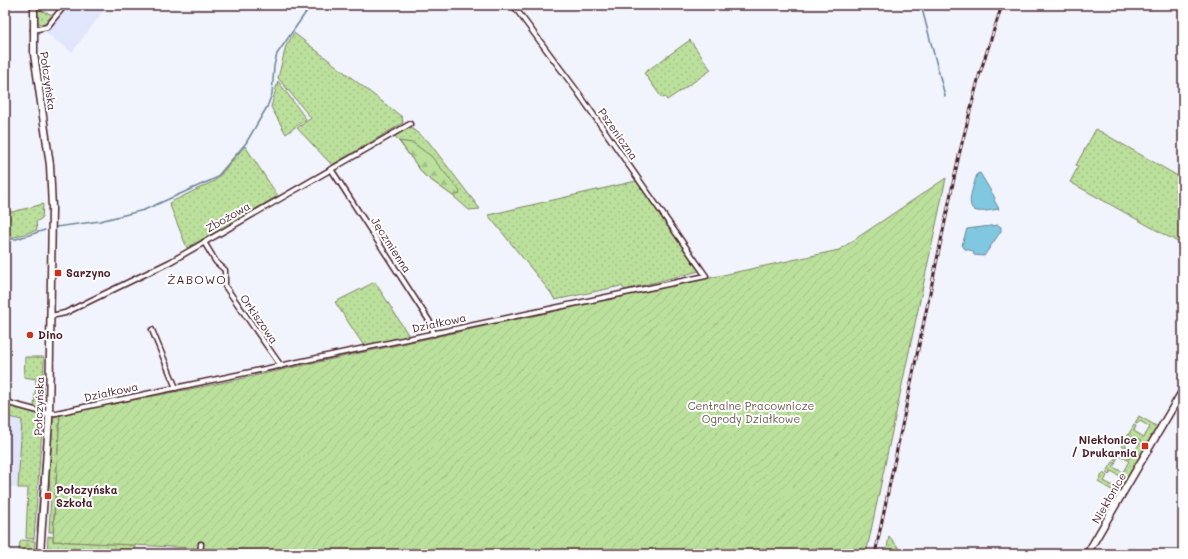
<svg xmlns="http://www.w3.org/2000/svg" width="1188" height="559" font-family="Mali,sans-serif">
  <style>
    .built { fill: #e0e6fb }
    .grass { fill: url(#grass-dots); stroke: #828063 }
    .forest { fill: url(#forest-firs); stroke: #828063 }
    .garden { fill: url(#garden-furrows); stroke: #828063 }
    .water { fill: #80c8e0; stroke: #6a8498 }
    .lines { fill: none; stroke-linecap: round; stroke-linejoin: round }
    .stream { stroke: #6a8498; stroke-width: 1.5 }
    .street-casing { stroke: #4a1f2b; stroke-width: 7 }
    .secondary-casing { stroke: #4a1f2b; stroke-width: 9 }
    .street { stroke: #fff; stroke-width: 4 }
    .secondary { stroke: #fff; stroke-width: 6 }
    .rail-casing { stroke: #4a1f2b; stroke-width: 3 }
    .rail { stroke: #fff; stroke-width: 1.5; stroke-dasharray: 4.5; stroke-linecap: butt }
    .poi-dot { fill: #c8321e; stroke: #fff; stroke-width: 1.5 }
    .labels { text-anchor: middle; stroke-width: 4; stroke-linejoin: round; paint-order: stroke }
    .street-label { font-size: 11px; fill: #4a1f2b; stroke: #fff }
    .poi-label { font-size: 11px; font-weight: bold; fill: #4a1f2b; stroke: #fff; text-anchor: start }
    .park-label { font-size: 11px; fill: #6c594d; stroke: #fff }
    .neighbourhood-label { font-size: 12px; letter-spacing: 1px; fill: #4a1f2b; stroke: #fff }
  </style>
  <defs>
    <pattern id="grass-dots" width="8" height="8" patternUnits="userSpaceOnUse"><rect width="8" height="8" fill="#bae09b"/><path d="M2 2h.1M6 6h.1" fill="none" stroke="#a1c086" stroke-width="1.8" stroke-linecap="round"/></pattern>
    <pattern id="forest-firs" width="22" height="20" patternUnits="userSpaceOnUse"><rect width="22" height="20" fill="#bae09b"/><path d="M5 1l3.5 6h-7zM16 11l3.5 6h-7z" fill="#a1c086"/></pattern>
    <pattern id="garden-furrows" width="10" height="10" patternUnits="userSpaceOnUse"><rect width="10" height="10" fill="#bae09b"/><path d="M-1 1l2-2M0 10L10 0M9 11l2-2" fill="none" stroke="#a1c086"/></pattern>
  </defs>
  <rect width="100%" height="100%" fill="#f1f4fd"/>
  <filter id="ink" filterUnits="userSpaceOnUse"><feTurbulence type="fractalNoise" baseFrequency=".025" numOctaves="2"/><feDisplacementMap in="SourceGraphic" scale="8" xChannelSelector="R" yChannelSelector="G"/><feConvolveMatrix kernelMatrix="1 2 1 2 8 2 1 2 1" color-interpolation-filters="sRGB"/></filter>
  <g filter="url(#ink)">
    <g class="built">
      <path d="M 70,5 L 108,5 L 72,52 L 46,33 Z"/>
      <path d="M 5,416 L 22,420 L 18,488 L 5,486 Z"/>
    </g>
    <g class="grass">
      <path d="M 37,9 L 53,15 L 42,25 L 37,22 Z"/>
      <path d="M 294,33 L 402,117 L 403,123 L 332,165 L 297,128 L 311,118 L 278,78 L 286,46 Z"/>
      <path d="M 690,40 L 711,70 L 667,100 L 665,97 L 662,98 L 644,73 Z"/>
      <path d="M 278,81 L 306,119 L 286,134 L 271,107 Z"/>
      <path d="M 411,128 L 428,141 L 480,209 L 469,210 L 453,196 L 424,175 L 395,136 L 404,129 Z"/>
      <path d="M 1096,129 L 1183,179 L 1183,245 L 1070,182 L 1078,167 L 1076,165 Z"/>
      <path d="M 245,146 L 278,196 L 187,248 L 169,203 L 216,180 Z"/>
      <path d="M 636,181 L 699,271 L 625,290 L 621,286 L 555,300 L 551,293 L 488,215 Z"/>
      <path d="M 43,204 L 42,218 L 36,222 L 37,230 L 15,237 L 5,237 L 5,210 L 12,212 Z"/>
      <path d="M 375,282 L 409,336 L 364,346 L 335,302 Z"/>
      <path d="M 25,357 L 44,357 L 43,405 L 40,409 L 34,408 L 36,379 L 24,377 Z"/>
      <path d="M 5,404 L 43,416 L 34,539 L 26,538 L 28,488 L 18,488 L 22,420 L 5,416 Z"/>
      <path d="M 58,414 L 60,414 L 53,532 L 49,532 L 51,496 L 49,479 L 53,419 Z"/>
      <path d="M 1139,416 L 1158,427 L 1120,495 L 1098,482 L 1103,473 L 1107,476 L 1104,481 L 1115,487 L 1120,476 L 1111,471 L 1109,475 L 1106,473 L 1113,462 L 1116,463 L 1113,467 L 1123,472 L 1129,461 L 1119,455 L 1116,461 L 1114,460 L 1118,452 L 1129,459 L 1132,452 L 1122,446 L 1126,439 L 1128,440 L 1125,445 L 1135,451 L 1141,441 L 1132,436 L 1130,439 L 1127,437 L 1134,425 L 1136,426 L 1134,431 L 1144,437 L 1150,427 L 1140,421 L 1137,424 L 1135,423 Z"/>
      <path d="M 46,420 L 38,539 L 37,530 L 45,422 Z"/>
      <path d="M 48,536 L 53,537 L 53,541 L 135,545 L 134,554 L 47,554 Z"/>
      <path d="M 889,536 L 904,554 L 886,554 Z"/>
    </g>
    <g class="forest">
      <path d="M 399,141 L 413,143 L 431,156 L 459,190 L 460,194 L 453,196 L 424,175 Z"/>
      <path d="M 22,540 L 35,541 L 34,554 L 21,553 L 19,549 L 20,542 Z"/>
    </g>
    <path class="garden" d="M 946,178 L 866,554 L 311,554 L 53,541 L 60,414 L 221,383 L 839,250 Z"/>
    <g class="water">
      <path d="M 980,173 L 995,198 L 994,200 L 999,209 C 992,210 983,212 977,211 C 963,208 975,183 977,174 Z"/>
      <path d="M 998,225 L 1001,227 L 1001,231 L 984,256 L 974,255 L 973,251 L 965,249 L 962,245 L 967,229 Z"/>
    </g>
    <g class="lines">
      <g class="stream">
        <path d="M 921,5 L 945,96"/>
        <path d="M 56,227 L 100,221 L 144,210 L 216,178 L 246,143 L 267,107 L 272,94 L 274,66 L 277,54 L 311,5"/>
        <path d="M 5,239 L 16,239 L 45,230"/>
      </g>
      <g class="street-casing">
        <g id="street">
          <path d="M 33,30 L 47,27 L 65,5"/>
          <path d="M 331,169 L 430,322 L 434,334"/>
          <path d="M 204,242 L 216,262 L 225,270 L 225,286 L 281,366"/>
          <path d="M 51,316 L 65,313 L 170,262 L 410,124"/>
          <path d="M 152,330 L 176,388"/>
          <path d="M 5,402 L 46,413 L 56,413 L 706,276 L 577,91 L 513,5"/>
          <path d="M 200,554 L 201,544"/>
        </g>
      </g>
      <g class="secondary-casing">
        <g id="secondary">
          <path d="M 34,5 L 34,54 L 50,165 L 52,208 L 49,420 L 40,554"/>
          <path d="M 1087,554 L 1183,390"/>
        </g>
      </g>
      <use href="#street" class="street"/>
      <use href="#secondary" class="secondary"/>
      <g class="rail-casing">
        <path id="rail" d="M 875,554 L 959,155 L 979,76 L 1002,5"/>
      </g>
      <use href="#rail" class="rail"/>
    </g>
  </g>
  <g class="poi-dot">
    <rect x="54" y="269" width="8" height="8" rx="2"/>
    <circle cx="30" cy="335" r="4"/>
    <rect x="1141" y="442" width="8" height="8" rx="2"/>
    <rect x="44" y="492" width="8" height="8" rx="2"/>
  </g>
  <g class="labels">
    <g class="street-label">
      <text transform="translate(48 81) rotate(82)" y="4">Połczyńska</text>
      <text transform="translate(618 134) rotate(55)" y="4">Pszeniczna</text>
      <text transform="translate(228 217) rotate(-30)" y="4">Zbożowa</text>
      <text transform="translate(391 245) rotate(57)" y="4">Jęczmienna</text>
      <text transform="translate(259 319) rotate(55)" y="4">Orkiszowa</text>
      <text transform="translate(439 323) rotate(-12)" y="4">Działkowa</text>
      <text transform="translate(111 392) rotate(-12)" y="4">Działkowa</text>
      <text transform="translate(39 406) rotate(-88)" y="4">Połczyńska</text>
      <text transform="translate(1109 498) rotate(-60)" y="4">Niekłonice</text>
    </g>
    <g class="poi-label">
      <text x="66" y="277">Sarzyno</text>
      <text x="38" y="339">Dino</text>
      <text x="1137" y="444" text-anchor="end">Niekłonice<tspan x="1137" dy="13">/ Drukarnia</tspan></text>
      <text x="56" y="494">Połczyńska<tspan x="56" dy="13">Szkoła</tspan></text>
    </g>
    <g class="park-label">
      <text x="751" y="410">Centralne Pracownicze<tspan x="751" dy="13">Ogrody Działkowe</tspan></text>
    </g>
    <g class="neighbourhood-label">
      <text x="197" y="284">ŻABOWO</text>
    </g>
  </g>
  <rect width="1188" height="559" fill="none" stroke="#fff" stroke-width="20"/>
  <rect x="10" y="10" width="1168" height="539" fill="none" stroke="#4a1f2b" stroke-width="1.5" filter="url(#ink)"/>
</svg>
